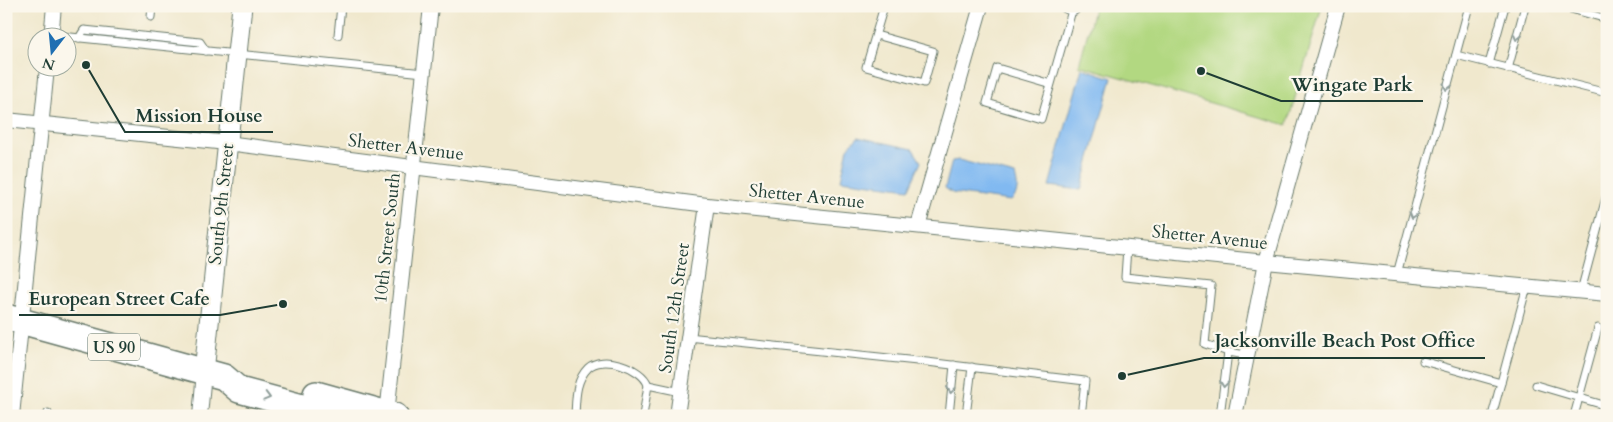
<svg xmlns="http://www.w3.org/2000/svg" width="1613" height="422" font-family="Cardo,serif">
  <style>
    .green { fill: #b2d881; stroke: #688a5a }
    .water { fill: #81b9f1; stroke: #507b92 }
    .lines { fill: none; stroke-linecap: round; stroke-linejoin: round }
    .lane-casing { stroke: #68796a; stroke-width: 9 }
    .street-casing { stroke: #68796a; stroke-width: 16 }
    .secondary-casing { stroke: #68796a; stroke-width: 21 }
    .highway-casing { stroke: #68796a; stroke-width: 28 }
    .lane { stroke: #fff; stroke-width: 7 }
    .street { stroke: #fff; stroke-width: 14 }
    .secondary { stroke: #fff; stroke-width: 19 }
    .highway { stroke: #fff; stroke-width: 25 }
    .oneway { stroke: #8f9e9a }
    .labels { text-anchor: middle; stroke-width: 4.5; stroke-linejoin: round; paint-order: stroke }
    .shield { fill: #fbf7ec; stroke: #61756b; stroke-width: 1 }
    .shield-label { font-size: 16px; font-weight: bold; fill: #1f3d34 }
    .street-label { font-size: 18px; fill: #1f3d34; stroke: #fbf7ec }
    .leader { fill: none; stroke: #1f3d34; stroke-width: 2 }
    .callout-dot { fill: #1f3d34; stroke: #fbf7ec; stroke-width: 2 }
    .callout-label { font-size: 19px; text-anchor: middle; font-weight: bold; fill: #1f3d34; stroke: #fbf7ec; stroke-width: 4.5; stroke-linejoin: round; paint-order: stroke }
  </style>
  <rect width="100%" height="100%" fill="#fbf7ec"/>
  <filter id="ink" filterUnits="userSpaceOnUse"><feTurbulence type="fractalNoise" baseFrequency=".02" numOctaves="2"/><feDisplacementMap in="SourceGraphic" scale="10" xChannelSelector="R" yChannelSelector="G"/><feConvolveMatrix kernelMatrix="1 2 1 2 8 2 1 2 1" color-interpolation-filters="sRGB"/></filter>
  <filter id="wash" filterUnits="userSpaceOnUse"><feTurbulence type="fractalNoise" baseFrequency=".0096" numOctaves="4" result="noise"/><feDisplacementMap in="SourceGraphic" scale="20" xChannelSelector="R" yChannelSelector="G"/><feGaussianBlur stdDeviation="1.12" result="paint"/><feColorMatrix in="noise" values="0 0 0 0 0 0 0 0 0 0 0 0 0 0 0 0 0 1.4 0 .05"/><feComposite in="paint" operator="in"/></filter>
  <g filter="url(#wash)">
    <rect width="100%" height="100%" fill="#f0e8cd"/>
    <path class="green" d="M 1095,6 L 1322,6 L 1287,125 L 1079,65 Z"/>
    <g class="water">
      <path d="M 1082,68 L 1112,78 L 1081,190 L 1049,186 Z"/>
      <path d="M 858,137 L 913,149 L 921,162 L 909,189 L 841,180 L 848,148 Z"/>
      <path d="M 959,160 L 1015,175 C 1018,186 1019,194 1011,201 L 952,193 L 945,188 L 952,161 Z"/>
    </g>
  </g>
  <g filter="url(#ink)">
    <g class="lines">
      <g class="lane-casing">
        <g id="lane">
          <path d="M 1560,6 L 1607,19"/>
          <path d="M 151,17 L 152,6"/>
          <path d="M 51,35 L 424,73"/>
          <path d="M 338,35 L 341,6"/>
          <path d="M 876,35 L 933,51 L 924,83 L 866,67 L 884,6"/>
          <path d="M 79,38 L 84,30 L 200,42 L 206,51"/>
          <path d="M 1456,55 L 1607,93"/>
          <path d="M 1489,64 L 1505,6"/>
          <path d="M 1508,69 L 1525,6"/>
          <path d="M 1051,84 L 997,68 L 987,103 L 1041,119 L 1073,7"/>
          <path d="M 1127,248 L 1125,277 L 1211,286 L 1205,344 L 1228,352 L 1246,355"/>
          <path d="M 1397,274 L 1469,6"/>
          <path d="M 1581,291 L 1607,194"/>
          <path d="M 688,337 L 927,362 L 1085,381 L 1081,416"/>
          <path d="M 1423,361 L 1501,383"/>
          <path d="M 1536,385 L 1607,406"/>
          <path d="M 47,416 L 48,413"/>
          <path d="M 575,416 C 576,399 575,381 588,368 C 602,354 642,367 648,385"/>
          <path d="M 643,416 L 648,385 L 681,392"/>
          <path d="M 949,416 L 954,365"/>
          <path d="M 966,416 L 972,367"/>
          <path d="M 1220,416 L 1228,352"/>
          <path d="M 1492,416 L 1527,286"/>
          <path d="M 1574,416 L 1598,328"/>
        </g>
      </g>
      <g class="street-casing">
        <g id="street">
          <path d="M 1067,6 L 1073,8"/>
          <path d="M 51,38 L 54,6"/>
          <path d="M 6,120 L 227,143 L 707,205 L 1266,262 L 1607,294"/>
          <path d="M 918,226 L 981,6"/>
          <path d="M 387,414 L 431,6"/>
          <path d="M 12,416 L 47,68"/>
          <path d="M 200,416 L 204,372"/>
          <path d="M 677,416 L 707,205"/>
          <path d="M 1235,416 L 1266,262 L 1338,6"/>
        </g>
      </g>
      <g class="secondary-casing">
        <path id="secondary" d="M 204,372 L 242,6"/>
      </g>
      <g class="highway-casing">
        <g id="highway">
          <path d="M 6,317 L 224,377 L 239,390 L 336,416"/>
          <path d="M 316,394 L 395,416"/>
        </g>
      </g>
      <use href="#lane" class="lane"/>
      <use href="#street" class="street"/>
      <use href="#secondary" class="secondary"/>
      <use href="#highway" class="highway"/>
    </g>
    <defs><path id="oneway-chevron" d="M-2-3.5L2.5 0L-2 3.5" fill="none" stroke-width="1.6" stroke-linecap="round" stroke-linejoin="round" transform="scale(1.25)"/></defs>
    <g class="oneway">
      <use href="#oneway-chevron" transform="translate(1517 37) rotate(105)"/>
      <use href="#oneway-chevron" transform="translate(1447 87) rotate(105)"/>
      <use href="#oneway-chevron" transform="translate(1413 215) rotate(105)"/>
      <use href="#oneway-chevron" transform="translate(1224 384) rotate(97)"/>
      <use href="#oneway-chevron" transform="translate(951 390) rotate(96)"/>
      <use href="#oneway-chevron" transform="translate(267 397) rotate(15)"/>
    </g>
  </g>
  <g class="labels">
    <rect class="shield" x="88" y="333.5" width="52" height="27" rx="4"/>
    <g class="shield-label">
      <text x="114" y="353">US 90</text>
    </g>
    <g class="street-label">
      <text transform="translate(406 147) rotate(7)" y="6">Shetter Avenue</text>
      <text transform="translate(807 196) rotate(6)" y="6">Shetter Avenue</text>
      <text transform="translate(221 204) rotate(-84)" y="6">South 9th Street</text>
      <text transform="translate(1210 237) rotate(6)" y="6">Shetter Avenue</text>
      <text transform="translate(387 238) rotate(-84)" y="6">10th Street South</text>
      <text transform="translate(674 308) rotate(-82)" y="6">South 12th Street</text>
    </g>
  </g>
  <path class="leader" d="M1201 71L1281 101H1423M86 65L125 132H273M283 304L220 315H19M1122 376L1204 358H1485"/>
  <g class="callout-dot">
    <circle cx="1201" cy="71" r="5"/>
    <circle cx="86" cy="65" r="5"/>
    <circle cx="283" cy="304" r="5"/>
    <circle cx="1122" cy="376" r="5"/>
  </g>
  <g class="callout-label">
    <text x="1352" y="91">Wingate Park</text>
    <text x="199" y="122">Mission House</text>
    <text x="119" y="305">European Street Cafe</text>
    <text x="1345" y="347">Jacksonville Beach Post Office</text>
  </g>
  <rect width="1613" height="422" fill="none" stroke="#fbf7ec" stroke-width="25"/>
  <g transform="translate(52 52) rotate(196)"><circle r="24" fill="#fbf7ec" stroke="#a3ada2"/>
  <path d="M0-4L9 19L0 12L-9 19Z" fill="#1f6fb2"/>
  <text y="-8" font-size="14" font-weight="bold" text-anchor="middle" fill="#1f3d34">N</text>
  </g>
</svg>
